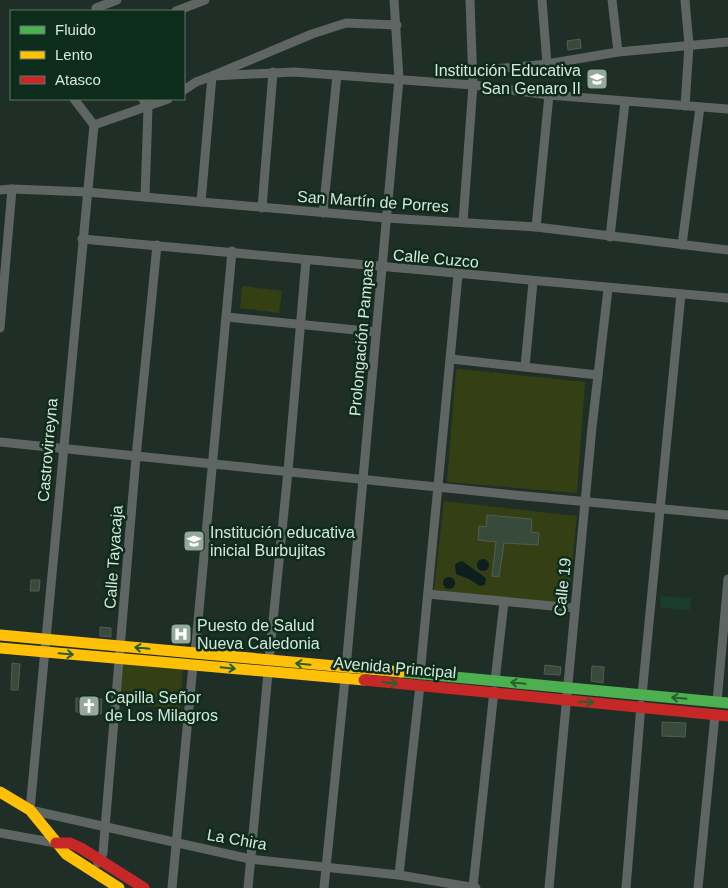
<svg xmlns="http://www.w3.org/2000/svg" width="728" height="888" font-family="Arial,sans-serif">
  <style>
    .built { fill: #193d2a }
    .green { fill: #353f14 }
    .water { fill: #0d1e1e }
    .building { fill: #384a39; stroke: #525d55 }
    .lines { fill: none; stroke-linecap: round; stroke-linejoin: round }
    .street { stroke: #5f6563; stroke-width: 9 }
    .fast { stroke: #4caf50; stroke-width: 11 }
    .slow { stroke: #ffc107; stroke-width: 11 }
    .jam { stroke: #c62828; stroke-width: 11 }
    .oneway { stroke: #266031 }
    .labels { text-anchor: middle; stroke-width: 5; stroke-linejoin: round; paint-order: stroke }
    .poi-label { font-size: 16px; fill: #d6e7dd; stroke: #0d2c1c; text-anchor: start }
    .street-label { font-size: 16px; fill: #d6e7dd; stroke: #0d2c1c }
  </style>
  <rect width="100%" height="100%" fill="#1f2f27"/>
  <path class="built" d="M 661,596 L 691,598 L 690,610 L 660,608 Z"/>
  <g class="green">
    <path d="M 242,286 L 282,291 L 279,313 L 240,308 Z"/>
    <path d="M 458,369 L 585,382 L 577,493 L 447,482 L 456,371 Z"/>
    <path d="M 444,501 L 577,516 L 568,605 L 434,590 Z"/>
    <path d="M 121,663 L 183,668 L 180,709 L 118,703 Z"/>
  </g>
  <g class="water">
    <circle cx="483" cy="565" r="6"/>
    <path d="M 462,561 L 486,578 L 485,585 L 480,586 L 469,579 L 456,574 L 455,564 Z"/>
    <circle cx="449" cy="583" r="6"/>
  </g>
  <g class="building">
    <path d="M 580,39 L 581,48 L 568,50 L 567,41 Z"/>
    <path d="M 590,72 L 605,74 L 604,88 L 589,87 Z"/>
    <path d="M 487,515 L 532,519 L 531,532 L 539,533 L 538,545 L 504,543 L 499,577 L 492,576 L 496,542 L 478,540 L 479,526 L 486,527 Z"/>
    <path d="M 31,580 L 40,580 L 39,591 L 30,591 Z"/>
    <path d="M 176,626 L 187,627 L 186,643 L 175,642 Z"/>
    <path d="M 100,627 L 111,628 L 111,637 L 100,636 Z"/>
    <path d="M 12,663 L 20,664 L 18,690 L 11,690 Z"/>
    <path d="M 545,665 L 561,667 L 560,675 L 544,674 Z"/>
    <path d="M 592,666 L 604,667 L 603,683 L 591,681 Z"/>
    <path d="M 76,698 L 102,699 L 101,714 L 76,712 Z"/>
    <path d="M 662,722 L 686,723 L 685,737 L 662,736 Z"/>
  </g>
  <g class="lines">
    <g class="street">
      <path d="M 542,0 L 547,64"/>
      <path d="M 612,0 L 618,52"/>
      <path d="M 685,0 L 689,45 L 685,106"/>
      <path d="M 96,8 L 117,0"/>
      <path d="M 176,11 L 205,0"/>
      <path d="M 473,71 L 547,64 L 618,52 L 728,42"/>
      <path d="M 184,90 L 196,82 L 212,76 L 294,72 L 473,85 L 549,95 L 728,109"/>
      <path d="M 74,99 L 94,125 L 30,810 L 250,859 L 399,875 L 476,888"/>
      <path d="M 143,99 L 148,108 L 145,197"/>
      <path d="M 94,125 L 168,99"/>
      <path d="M 0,190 L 12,189"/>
      <path d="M 201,202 L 212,76 L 312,34 L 346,23 L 397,25"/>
      <path d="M 262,208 L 273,72"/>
      <path d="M 323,213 L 337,75"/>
      <path d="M 463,222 L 473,85 L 470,0"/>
      <path d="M 536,227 L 549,95"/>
      <path d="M 610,237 L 625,102"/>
      <path d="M 82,239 L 728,298"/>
      <path d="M 682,245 L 700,107"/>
      <path d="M 227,317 L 376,332"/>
      <path d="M 0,328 L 12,189 L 87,192 L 386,218 L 536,227 L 728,250"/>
      <path d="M 451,359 L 598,375"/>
      <path d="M 525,367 L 533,282"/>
      <path d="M 0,442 L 514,495 L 728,515"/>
      <path d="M 428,594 L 574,608"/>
      <path d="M 195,654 L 232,251"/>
      <path d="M 269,661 L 288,471 L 306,260"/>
      <path d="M 420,675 L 458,275"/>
      <path d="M 495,681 L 504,602"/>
      <path d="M 642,695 L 681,294"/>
      <path d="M 717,702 L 728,579"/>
      <path d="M 0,833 L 56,843"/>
      <path d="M 98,863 L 103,853 L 105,828 L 136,457 L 157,245"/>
      <path d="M 399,875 L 420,685"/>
      <path d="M 473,887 L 494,691"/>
      <path d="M 172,888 L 193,665"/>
      <path d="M 248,888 L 268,673"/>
      <path d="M 324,888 L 345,679 L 399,79 L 394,0"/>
      <path d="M 549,888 L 592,427 L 608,289"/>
      <path d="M 626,888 L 641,705"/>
      <path d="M 698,888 L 715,715"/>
    </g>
    <path class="fast" d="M 401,672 L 728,703"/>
    <g class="slow">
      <path d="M 0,635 L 401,672"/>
      <path d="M 0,648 L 364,680"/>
      <path d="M 0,792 L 30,810 L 66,854 L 119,888"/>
    </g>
    <g class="jam">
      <path d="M 364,680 L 728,716"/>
      <path d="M 56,843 L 70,843 L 81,848 L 144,888"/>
    </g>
  </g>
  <defs><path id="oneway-shaft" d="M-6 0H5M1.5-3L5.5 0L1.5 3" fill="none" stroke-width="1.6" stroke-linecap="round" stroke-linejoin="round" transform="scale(1.25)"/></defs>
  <g class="oneway">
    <use href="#oneway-shaft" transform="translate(142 648) rotate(-174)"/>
    <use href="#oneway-shaft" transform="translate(66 654) rotate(5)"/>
    <use href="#oneway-shaft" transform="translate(303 664) rotate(-175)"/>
    <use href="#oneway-shaft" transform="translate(228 668) rotate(6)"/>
    <use href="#oneway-shaft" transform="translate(390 683) rotate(5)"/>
    <use href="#oneway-shaft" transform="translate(518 683) rotate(-174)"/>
    <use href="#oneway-shaft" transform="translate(679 698) rotate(-175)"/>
    <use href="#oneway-shaft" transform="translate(586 702) rotate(4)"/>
  </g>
  <defs>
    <g id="school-square" transform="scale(1.125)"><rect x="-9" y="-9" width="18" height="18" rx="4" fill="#96a79d" stroke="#0d2c1c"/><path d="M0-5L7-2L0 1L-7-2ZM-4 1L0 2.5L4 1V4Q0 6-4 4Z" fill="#fff"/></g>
    <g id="hospital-square" transform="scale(1.125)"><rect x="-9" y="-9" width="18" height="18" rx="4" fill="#96a79d" stroke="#0d2c1c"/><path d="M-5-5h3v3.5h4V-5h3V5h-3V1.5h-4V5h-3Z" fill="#fff"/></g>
    <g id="church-square" transform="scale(1.125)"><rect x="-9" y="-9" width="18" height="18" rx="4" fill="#96a79d" stroke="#0d2c1c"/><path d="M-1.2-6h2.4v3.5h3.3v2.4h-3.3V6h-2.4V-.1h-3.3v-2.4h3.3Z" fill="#fff"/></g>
  </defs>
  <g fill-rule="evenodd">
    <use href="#school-square" x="597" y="79"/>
    <use href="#school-square" x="194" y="541"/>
    <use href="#hospital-square" x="181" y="634"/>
    <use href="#church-square" x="89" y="706"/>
  </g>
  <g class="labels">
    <g class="poi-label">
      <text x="581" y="76" text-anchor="end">Institución Educativa<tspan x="581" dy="18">San Genaro II</tspan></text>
      <text x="210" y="538">Institución educativa<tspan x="210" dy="18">inicial Burbujitas</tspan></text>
      <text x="197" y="631">Puesto de Salud<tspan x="197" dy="18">Nueva Caledonia</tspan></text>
      <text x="105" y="703">Capilla Señor<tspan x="105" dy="18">de Los Milagros</tspan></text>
    </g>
    <g class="street-label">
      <text transform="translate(373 201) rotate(4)" y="6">San Martín de Porres</text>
      <text transform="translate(436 258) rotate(5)" y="6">Calle Cuzco</text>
      <text transform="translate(361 338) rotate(-85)" y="6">Prolongación Pampas</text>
      <text transform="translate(47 450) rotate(-85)" y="6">Castrovirreyna</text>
      <text transform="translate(113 557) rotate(-86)" y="6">Calle Tayacaja</text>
      <text transform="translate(562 587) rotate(-84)" y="6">Calle 19</text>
      <text transform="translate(395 667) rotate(5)" y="6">Avenida Principal</text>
      <text transform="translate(237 839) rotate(10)" y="6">La Chira</text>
    </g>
  </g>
  <rect x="10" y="10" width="175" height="90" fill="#0d2c1c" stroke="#5d7769"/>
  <rect x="20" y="26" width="25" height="8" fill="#4caf50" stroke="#5d7769"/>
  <text x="55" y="35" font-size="15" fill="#d6e7dd">Fluido</text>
  <rect x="20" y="51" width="25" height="8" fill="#ffc107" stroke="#5d7769"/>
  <text x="55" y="60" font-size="15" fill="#d6e7dd">Lento</text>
  <rect x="20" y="76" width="25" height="8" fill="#c62828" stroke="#5d7769"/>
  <text x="55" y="85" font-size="15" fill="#d6e7dd">Atasco</text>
</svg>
